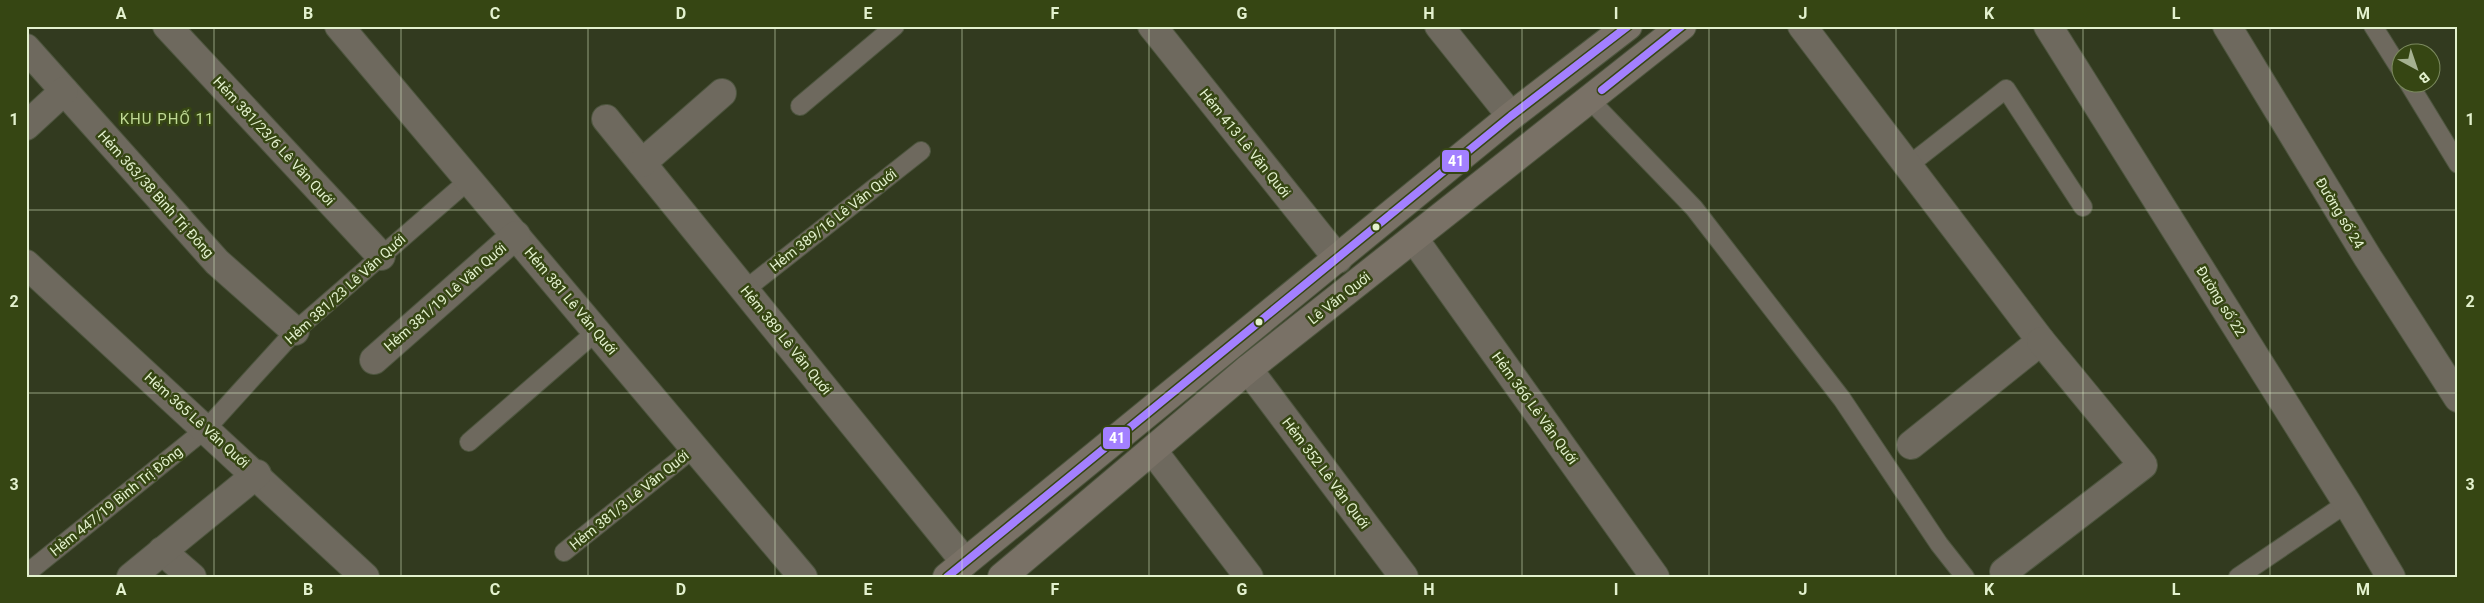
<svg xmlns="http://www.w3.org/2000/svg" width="2484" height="603" font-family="Roboto,sans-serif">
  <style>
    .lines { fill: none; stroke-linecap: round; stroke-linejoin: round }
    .lane-casing { stroke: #4d553e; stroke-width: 20 }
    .street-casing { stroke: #4d553e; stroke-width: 30 }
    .secondary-casing { stroke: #4d553e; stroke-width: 30 }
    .lane { stroke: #6e695e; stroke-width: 18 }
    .street { stroke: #6e695e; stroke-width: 28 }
    .secondary { stroke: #797166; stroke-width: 28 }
    .bus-1-casing { stroke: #364613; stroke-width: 11 }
    .bus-1 { stroke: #a380ff; stroke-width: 8 }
    .grid { fill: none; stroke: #e3f1ce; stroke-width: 1; stroke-opacity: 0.55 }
    .bus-dot { fill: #e3f1ce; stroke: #364613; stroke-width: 2 }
    .labels { text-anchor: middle; stroke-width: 5; stroke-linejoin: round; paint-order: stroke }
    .street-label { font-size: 14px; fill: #e3f1ce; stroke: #364613 }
    .neighbourhood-label { font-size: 15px; letter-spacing: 1px; fill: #bfd994; stroke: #364613 }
    .line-badge { stroke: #364613; stroke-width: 2 }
    .badge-label { font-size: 14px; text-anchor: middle; font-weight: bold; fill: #fff }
    .neatline { fill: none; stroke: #e3f1ce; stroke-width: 2 }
    .grid-label { font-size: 16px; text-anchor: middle; font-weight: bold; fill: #e3f1ce }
  </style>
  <rect width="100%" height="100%" fill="#323a1f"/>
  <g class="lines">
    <g class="lane-casing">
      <g id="lane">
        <path d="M 2373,26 L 2402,72"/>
        <path d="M 2408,82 L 2458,164"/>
        <path d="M 1590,100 L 1694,208 L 1842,399 L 1939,544 L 1965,577"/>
        <path d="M 800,106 L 895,26"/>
        <path d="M 1909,165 L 2006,89 L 2083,207"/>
        <path d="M 746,289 L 921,151"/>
        <path d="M 469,442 L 597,331"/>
        <path d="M 564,552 L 694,448"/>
        <path d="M 26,574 L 207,428 L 295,331 L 469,180"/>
        <path d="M 2238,577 L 2347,503"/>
      </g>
    </g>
    <g class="street-casing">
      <g id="street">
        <path d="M 167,26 L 381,256"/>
        <path d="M 339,26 L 803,577"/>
        <path d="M 1152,26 L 1338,259"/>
        <path d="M 1439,26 L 1511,116"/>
        <path d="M 1802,26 L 2041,341 L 1911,445"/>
        <path d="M 2048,26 L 2347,503 L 2391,577"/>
        <path d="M 2227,26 L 2368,258 L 2458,398"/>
        <path d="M 26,48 L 217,262 L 295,331"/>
        <path d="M 606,119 L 965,562"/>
        <path d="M 26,126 L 64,91"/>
        <path d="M 642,163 L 722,93"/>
        <path d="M 1414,239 L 1655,577"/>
        <path d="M 26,264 L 365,577"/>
        <path d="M 374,360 L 516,235"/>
        <path d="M 1248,369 L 1404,577"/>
        <path d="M 1153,451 L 1249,577"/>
        <path d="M 162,551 L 192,577"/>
        <path d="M 2004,572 L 2143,465 L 2041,341"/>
        <path d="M 131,577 L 257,474"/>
      </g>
    </g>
    <g class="secondary-casing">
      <g id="secondary">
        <path d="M 947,577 L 1511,116 L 1628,26"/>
        <path d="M 1002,577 L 1248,369 L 1682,26"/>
      </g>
    </g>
    <use href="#lane" class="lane"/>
    <use href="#street" class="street"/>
    <use href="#secondary" class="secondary"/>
    <g class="bus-1-casing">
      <g id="bus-1">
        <path d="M 1602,90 L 1682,26"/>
        <path d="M 947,577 L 1511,116 L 1628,26"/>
      </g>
    </g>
    <use href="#bus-1" class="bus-1"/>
  </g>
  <path class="grid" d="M 214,26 L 214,577M 401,26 L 401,577M 588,26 L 588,577M 775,26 L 775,577M 962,26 L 962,577M 1149,26 L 1149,577M 1335,26 L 1335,577M 1522,26 L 1522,577M 1709,26 L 1709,577M 1896,26 L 1896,577M 2083,26 L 2083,577M 2270,26 L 2270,577M 26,210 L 2458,210M 26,393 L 2458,393"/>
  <g class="bus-dot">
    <circle cx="1376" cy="227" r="4.5"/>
    <circle cx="1259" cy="322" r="4.5"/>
  </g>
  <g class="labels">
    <g class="street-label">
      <text transform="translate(274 141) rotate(47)" y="5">Hẻm 381/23/6 Lê Văn Quới</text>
      <text transform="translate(1245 143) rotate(51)" y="5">Hẻm 413 Lê Văn Quới</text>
      <text transform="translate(156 194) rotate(48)" y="5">Hẻm 363/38 Bình Trị Đông</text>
      <text transform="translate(2340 213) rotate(59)" y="5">Đường số 24</text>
      <text transform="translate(833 220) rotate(-38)" y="5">Hẻm 389/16 Lê Văn Quới</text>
      <text transform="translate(345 289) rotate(-42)" y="5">Hẻm 381/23 Lê Văn Quới</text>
      <text transform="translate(445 297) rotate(-41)" y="5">Hẻm 381/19 Lê Văn Quới</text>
      <text transform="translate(1339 298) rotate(-38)" y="5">Lê Văn Quới</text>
      <text transform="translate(571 301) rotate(50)" y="5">Hẻm 381 Lê Văn Quới</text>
      <text transform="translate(2221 301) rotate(58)" y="5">Đường số 22</text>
      <text transform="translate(786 340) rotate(51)" y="5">Hẻm 389 Lê Văn Quới</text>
      <text transform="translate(1535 408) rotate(54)" y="5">Hẻm 366 Lê Văn Quới</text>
      <text transform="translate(197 420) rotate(42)" y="5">Hẻm 365 Lê Văn Quới</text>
      <text transform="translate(1326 473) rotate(53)" y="5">Hẻm 352 Lê Văn Quới</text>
      <text transform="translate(629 500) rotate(-39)" y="5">Hẻm 381/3 Lê Văn Quới</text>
      <text transform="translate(116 501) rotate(-39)" y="5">Hẻm 447/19 Bình Trị Đông</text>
    </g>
    <g class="neighbourhood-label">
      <text x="167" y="124">KHU PHỐ 11</text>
    </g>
  </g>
  <g class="line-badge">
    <rect x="1441" y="149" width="29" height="24" rx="5" fill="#a380ff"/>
    <rect x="1102" y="426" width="29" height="24" rx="5" fill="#a380ff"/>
  </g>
  <g class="badge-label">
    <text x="1456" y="166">41</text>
    <text x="1117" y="443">41</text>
  </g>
  <rect width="2484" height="603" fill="none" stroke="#364613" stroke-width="55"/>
  <g transform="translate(2416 68) rotate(140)"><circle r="24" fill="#364613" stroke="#7b8a5e"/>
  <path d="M0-4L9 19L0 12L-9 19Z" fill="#a5b191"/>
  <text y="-8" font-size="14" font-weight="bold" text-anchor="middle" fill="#e3f1ce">B</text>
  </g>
  <rect x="28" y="28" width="2428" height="548" class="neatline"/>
  <g class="grid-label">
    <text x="121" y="19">A</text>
    <text x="308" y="19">B</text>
    <text x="495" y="19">C</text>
    <text x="681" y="19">D</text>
    <text x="868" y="19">E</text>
    <text x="1055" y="19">F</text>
    <text x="1242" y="19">G</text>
    <text x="1429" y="19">H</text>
    <text x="1616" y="19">I</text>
    <text x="1803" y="19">J</text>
    <text x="1989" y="19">K</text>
    <text x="2176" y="19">L</text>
    <text x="2363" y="19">M</text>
    <text x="14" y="125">1</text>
    <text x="2470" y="125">1</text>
    <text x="14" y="307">2</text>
    <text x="2470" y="307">2</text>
    <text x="14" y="490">3</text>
    <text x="2470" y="490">3</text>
    <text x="121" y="595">A</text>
    <text x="308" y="595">B</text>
    <text x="495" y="595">C</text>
    <text x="681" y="595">D</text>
    <text x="868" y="595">E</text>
    <text x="1055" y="595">F</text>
    <text x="1242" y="595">G</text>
    <text x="1429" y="595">H</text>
    <text x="1616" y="595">I</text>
    <text x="1803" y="595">J</text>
    <text x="1989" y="595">K</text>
    <text x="2176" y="595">L</text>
    <text x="2363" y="595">M</text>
  </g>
</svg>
